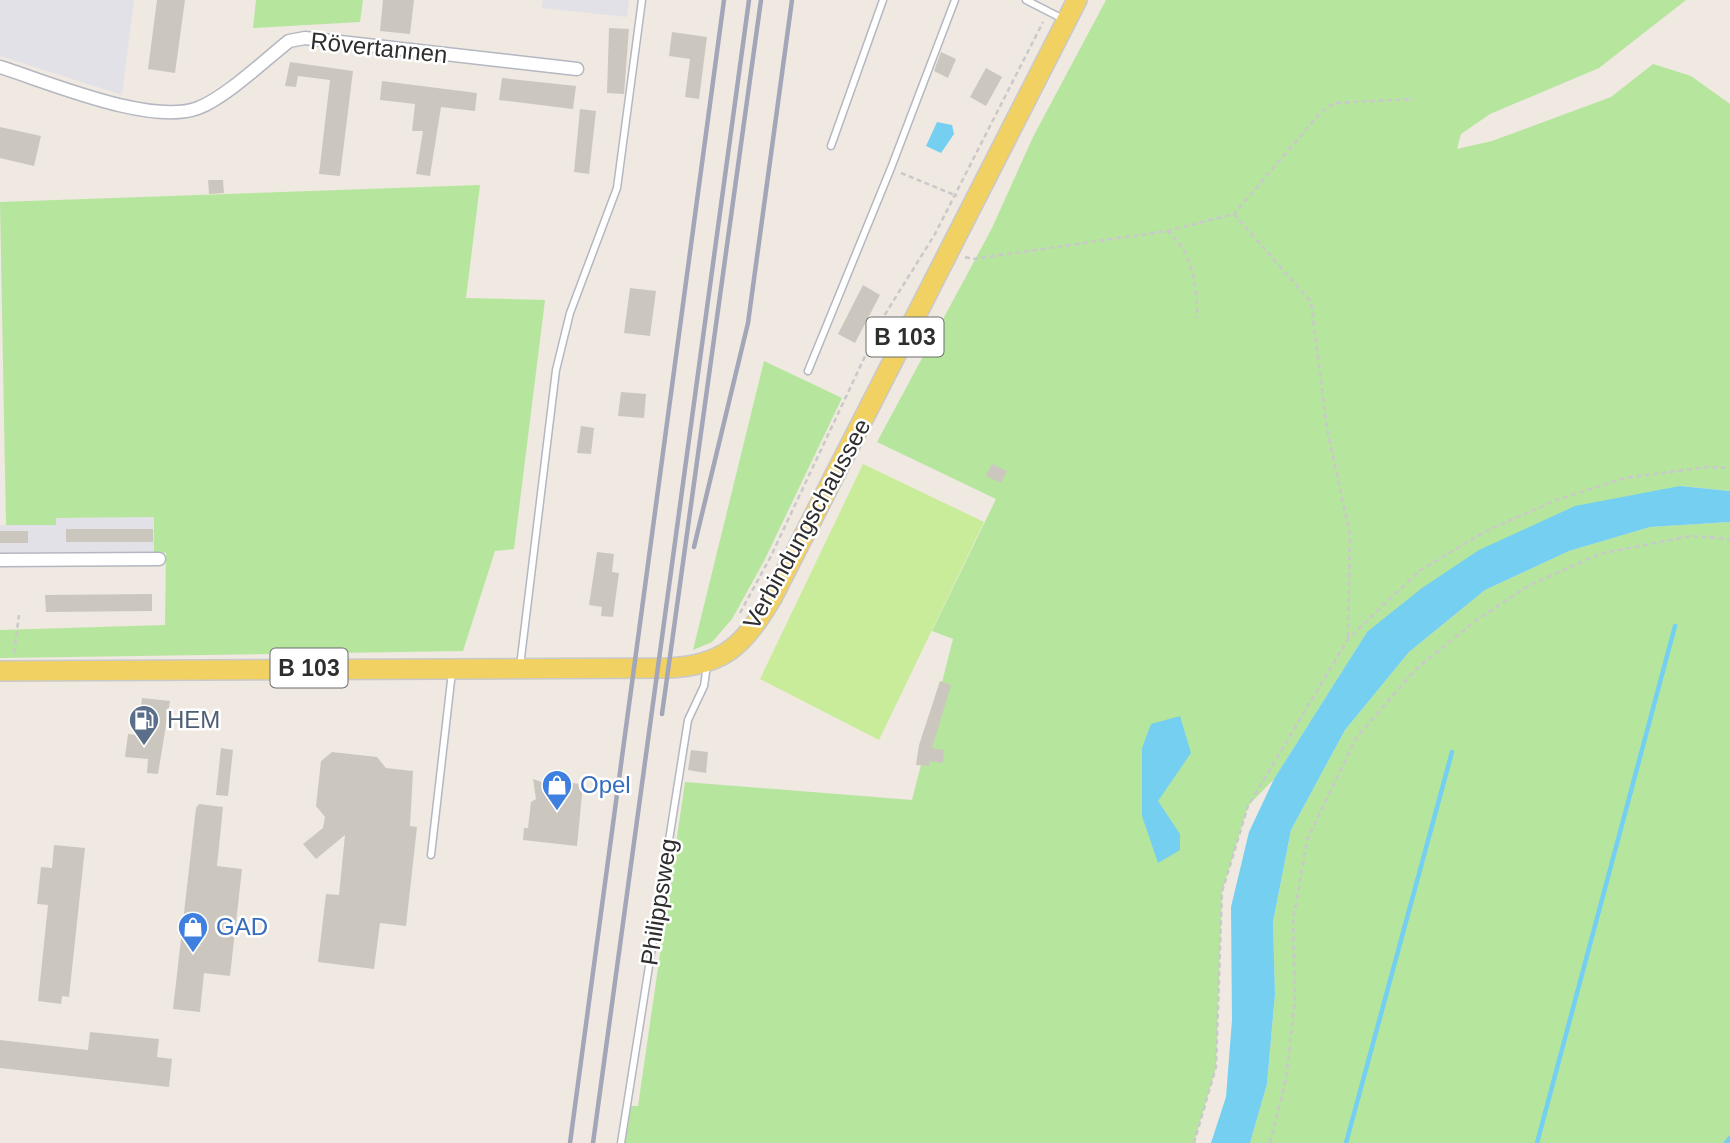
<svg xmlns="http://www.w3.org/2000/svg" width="1730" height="1143" font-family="Arial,sans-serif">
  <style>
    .industrial { fill: #e3e1e8 }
    .green { fill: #b6e59e }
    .pitch { fill: #c9ec9a }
    .water { fill: #75cff0 }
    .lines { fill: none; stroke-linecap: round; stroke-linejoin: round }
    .stream { stroke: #75cff0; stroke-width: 4.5 }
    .building { fill: #cbc7bf }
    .service-casing { stroke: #b4b7c1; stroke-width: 9 }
    .minor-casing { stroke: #b4b7c1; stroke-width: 15 }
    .primary-casing { stroke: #c9c9c9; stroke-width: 22 }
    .path { stroke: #c9c9c9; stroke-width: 2.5; stroke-dasharray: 5 3.5; stroke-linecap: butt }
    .service { stroke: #fff; stroke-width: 6 }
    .minor { stroke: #fff; stroke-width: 12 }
    .primary { stroke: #f2d163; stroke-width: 19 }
    .rail { stroke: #a3a6b8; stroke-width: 4.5 }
    .labels { text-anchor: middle; stroke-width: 5; stroke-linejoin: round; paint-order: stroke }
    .shield { fill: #fff; stroke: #6d6d6d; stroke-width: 2 }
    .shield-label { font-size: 23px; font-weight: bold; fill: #2e2e2e }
    .street-label { font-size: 24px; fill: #2e2e2e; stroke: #fff }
    .service-label { font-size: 24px; fill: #4e5e75; stroke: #fff; text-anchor: start }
    .shop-label { font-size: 24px; fill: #366cbe; stroke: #fff; text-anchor: start }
  </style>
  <rect width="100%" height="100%" fill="#efe9e1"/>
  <g class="industrial">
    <path d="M 0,0 L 134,0 L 122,95 L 0,56 Z"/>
    <path d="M 543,0 L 629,0 L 627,17 L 542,8 Z"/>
    <path d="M 154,517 L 154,552 L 0,553 L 0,525 L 55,525 L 56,518 Z"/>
  </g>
  <g class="green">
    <path d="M 256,0 L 363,0 L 360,22 L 253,28 Z"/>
    <path d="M 1106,0 L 1686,0 L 1599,68 L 1490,114 L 1461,134 L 1457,149 L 1492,141 L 1611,97 L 1653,64 L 1691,76 L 1730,104 L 1730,491 L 1680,486 L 1367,632 L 1274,779 L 1248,806 L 1222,892 L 1216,1067 L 1194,1143 L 621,1143 L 628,1106 L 638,1106 L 685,782 L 912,800 L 953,639 L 932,631 L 996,499 L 877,442 L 992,228 L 1033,137 Z"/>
    <path d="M 480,185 L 466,298 L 545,300 L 514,549 L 495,551 L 463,651 L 0,658 L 0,630 L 165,625 L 166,553 L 154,552 L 154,517 L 56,518 L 56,525 L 6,525 L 0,202 Z"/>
    <path d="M 764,361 L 842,398 L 764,561 L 732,619 L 712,642 L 693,650 Z"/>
    <path d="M 1730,522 L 1730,1143 L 1250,1143 L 1267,1084 L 1275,994 L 1273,922 L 1291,830 L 1345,730 L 1409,652 L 1485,590 L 1569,551 L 1650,527 Z"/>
  </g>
  <path class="pitch" d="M 863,464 L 984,522 L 879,740 L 760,679 Z"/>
  <g class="water">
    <path d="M 937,122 L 952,125 L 954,134 L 941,153 L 926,146 Z"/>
    <path d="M 1680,486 L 1730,491 L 1730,522 L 1650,527 L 1569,551 L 1485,590 L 1409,652 L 1345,730 L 1291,830 L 1273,922 L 1275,994 L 1267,1084 L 1250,1143 L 1211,1143 L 1226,1097 L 1232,1020 L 1231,907 L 1249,832 L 1274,779 L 1367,632 L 1422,588 L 1479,550 L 1575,506 Z"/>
    <path d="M 1180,716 L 1191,753 L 1158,801 L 1180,834 L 1180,850 L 1158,863 L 1142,816 L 1142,748 L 1151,724 Z"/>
  </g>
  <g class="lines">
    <g class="stream">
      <path d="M 1346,1143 L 1452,752"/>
      <path d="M 1537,1143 L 1675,626"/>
      <path d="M 1726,1143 L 1730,1138"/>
    </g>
  </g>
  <g class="building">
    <path d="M 157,0 L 185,0 L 175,73 L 148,69 Z"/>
    <path d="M 383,0 L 414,0 L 410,34 L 380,31 Z"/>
    <path d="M 609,28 L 629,29 L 624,94 L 607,93 Z"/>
    <path d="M 672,32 L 707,37 L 699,99 L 685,97 L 690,59 L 669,56 Z"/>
    <path d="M 941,52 L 956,59 L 948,78 L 934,71 Z"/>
    <path d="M 290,62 L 353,71 L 340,176 L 319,174 L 330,80 L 298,76 L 296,87 L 285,86 Z"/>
    <path d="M 986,68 L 1002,77 L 986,106 L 970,97 Z"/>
    <path d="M 502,78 L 576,86 L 573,109 L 499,100 Z"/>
    <path d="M 382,81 L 477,93 L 475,111 L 441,107 L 430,176 L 416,174 L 423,131 L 412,131 L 415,104 L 380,100 Z"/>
    <path d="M 580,109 L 596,111 L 589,174 L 574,172 Z"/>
    <path d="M 0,127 L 41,136 L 34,166 L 0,158 Z"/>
    <path d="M 208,180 L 223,180 L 224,193 L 209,194 Z"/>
    <path d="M 863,285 L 880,295 L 855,343 L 838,334 Z"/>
    <path d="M 630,288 L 656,291 L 650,336 L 624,333 Z"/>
    <path d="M 621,392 L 646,394 L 644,418 L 618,416 Z"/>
    <path d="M 581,426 L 594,428 L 591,454 L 577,453 Z"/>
    <path d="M 992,464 L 1007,471 L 1001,483 L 986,476 Z"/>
    <rect x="66" y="529" width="87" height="13"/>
    <rect x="0" y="531" width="28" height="12"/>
    <path d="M 597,552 L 614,554 L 612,572 L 619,573 L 613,617 L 601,616 L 602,607 L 589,605 Z"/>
    <path d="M 152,594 L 152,611 L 46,612 L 45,595 Z"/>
    <path d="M 940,681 L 951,685 L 932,748 L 944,750 L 943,763 L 929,761 L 929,766 L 916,765 L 919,745 Z"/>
    <path d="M 142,698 L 170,701 L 158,774 L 147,773 L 148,759 L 125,757 L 128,734 L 138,735 Z"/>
    <path d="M 221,748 L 233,750 L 228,796 L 216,795 Z"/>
    <path d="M 691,750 L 708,752 L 706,773 L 688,770 Z"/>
    <path d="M 332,752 L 377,757 L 386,768 L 413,771 L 410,826 L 417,827 L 406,926 L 380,923 L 374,969 L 318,962 L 326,894 L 339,895 L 345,835 L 316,859 L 303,844 L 323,828 L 325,817 L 316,806 L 321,761 Z"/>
    <path d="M 533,779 L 553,786 L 556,782 L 583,784 L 577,846 L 523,840 L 524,828 L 528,828 L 531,802 L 536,799 Z"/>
    <path d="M 199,804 L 223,807 L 217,866 L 242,869 L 230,976 L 204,973 L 200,1012 L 173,1009 L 196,808 Z"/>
    <path d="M 54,845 L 85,848 L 69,997 L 62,996 L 61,1004 L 38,1001 L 48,905 L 37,904 L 41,867 L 52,868 Z"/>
    <path d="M 90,1032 L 159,1039 L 157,1057 L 172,1059 L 169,1087 L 0,1068 L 0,1040 L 88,1050 Z"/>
  </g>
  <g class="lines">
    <g class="service-casing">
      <g id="service">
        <path d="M 1026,0 L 1065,20"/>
        <path d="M 831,146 L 883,0"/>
        <path d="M 808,371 L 891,168 L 955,0"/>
        <path d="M 520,666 L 556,370 L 570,313 L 617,188 L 642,0"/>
        <path d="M 431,855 L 452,672"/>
        <path d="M 621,1143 L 688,720 L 704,686 L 707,665"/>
      </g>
    </g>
    <g class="minor-casing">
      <g id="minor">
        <path d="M 0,67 C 48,82 151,126 198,108 C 225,98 265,60 289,41 L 305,38 L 577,69"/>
        <path d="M 0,560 L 159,559"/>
      </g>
    </g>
    <g class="primary-casing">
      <path id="primary" d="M 0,671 L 669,668 C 726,665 744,644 772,598 L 1077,0"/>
    </g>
    <g class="path">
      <path d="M 901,173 L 957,196"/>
      <path d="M 1234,214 L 1311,302 L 1327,429 L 1350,535 L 1348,639"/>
      <path d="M 1167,231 L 1234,214 L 1321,112 L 1334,103 L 1413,99"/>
      <path d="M 965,257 L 973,259 L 1167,231 C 1193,252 1197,286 1197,318"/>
      <path d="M 740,613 L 771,556 L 884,316 L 935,234 L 1043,22"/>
      <path d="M 14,653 L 19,615"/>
      <path d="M 1194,1143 L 1216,1067 L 1222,892 L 1248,806 L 1348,639 L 1419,571 L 1486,531 L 1556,500 L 1625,478 L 1707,467 L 1730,468"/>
      <path d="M 1270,1143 L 1286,1079 L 1295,1000 L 1293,921 L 1307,840 L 1356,738 L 1416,669 L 1478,619 L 1528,586 L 1599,554 L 1690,536 L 1730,539"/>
    </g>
    <use href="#service" class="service"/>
    <use href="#minor" class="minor"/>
    <use href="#primary" class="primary"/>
    <g class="rail">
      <path d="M 694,547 L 748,323 L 792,0"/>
      <path d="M 662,714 L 761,0"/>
      <path d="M 570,1143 L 724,0"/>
      <path d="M 593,1143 L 749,0"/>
    </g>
  </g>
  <defs>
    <g id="fuel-pin" transform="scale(1.575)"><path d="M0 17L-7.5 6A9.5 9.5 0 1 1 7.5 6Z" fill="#5c6f8a" stroke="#fff"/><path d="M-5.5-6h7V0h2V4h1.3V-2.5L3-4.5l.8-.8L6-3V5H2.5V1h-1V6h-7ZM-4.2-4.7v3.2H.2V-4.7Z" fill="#fff"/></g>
    <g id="shop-pin" transform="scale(1.575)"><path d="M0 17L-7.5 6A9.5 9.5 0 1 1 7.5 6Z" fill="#3f7fe0" stroke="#fff"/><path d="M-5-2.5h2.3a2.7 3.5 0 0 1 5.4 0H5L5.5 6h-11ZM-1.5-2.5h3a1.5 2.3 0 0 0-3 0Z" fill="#fff"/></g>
  </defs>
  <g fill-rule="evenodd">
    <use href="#fuel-pin" x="144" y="720"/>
    <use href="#shop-pin" x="557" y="785"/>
    <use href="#shop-pin" x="193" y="927"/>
  </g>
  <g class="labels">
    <g class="shield">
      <rect x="866.5" y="317.5" width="77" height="39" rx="5"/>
      <rect x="270.5" y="648.5" width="77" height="39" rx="5"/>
    </g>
    <g class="shield-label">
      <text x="905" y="345">B 103</text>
      <text x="309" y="676">B 103</text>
    </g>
    <g class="street-label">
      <text transform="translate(379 48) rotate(6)" y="8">Rövertannen</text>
      <text transform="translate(807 524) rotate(-61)" y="8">Verbindungschaussee</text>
      <text transform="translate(659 902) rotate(-81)" y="8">Philippsweg</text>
    </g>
    <g class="service-label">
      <text x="167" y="728">HEM</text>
    </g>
    <g class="shop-label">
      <text x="580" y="793">Opel</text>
      <text x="216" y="935">GAD</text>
    </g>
  </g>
</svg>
